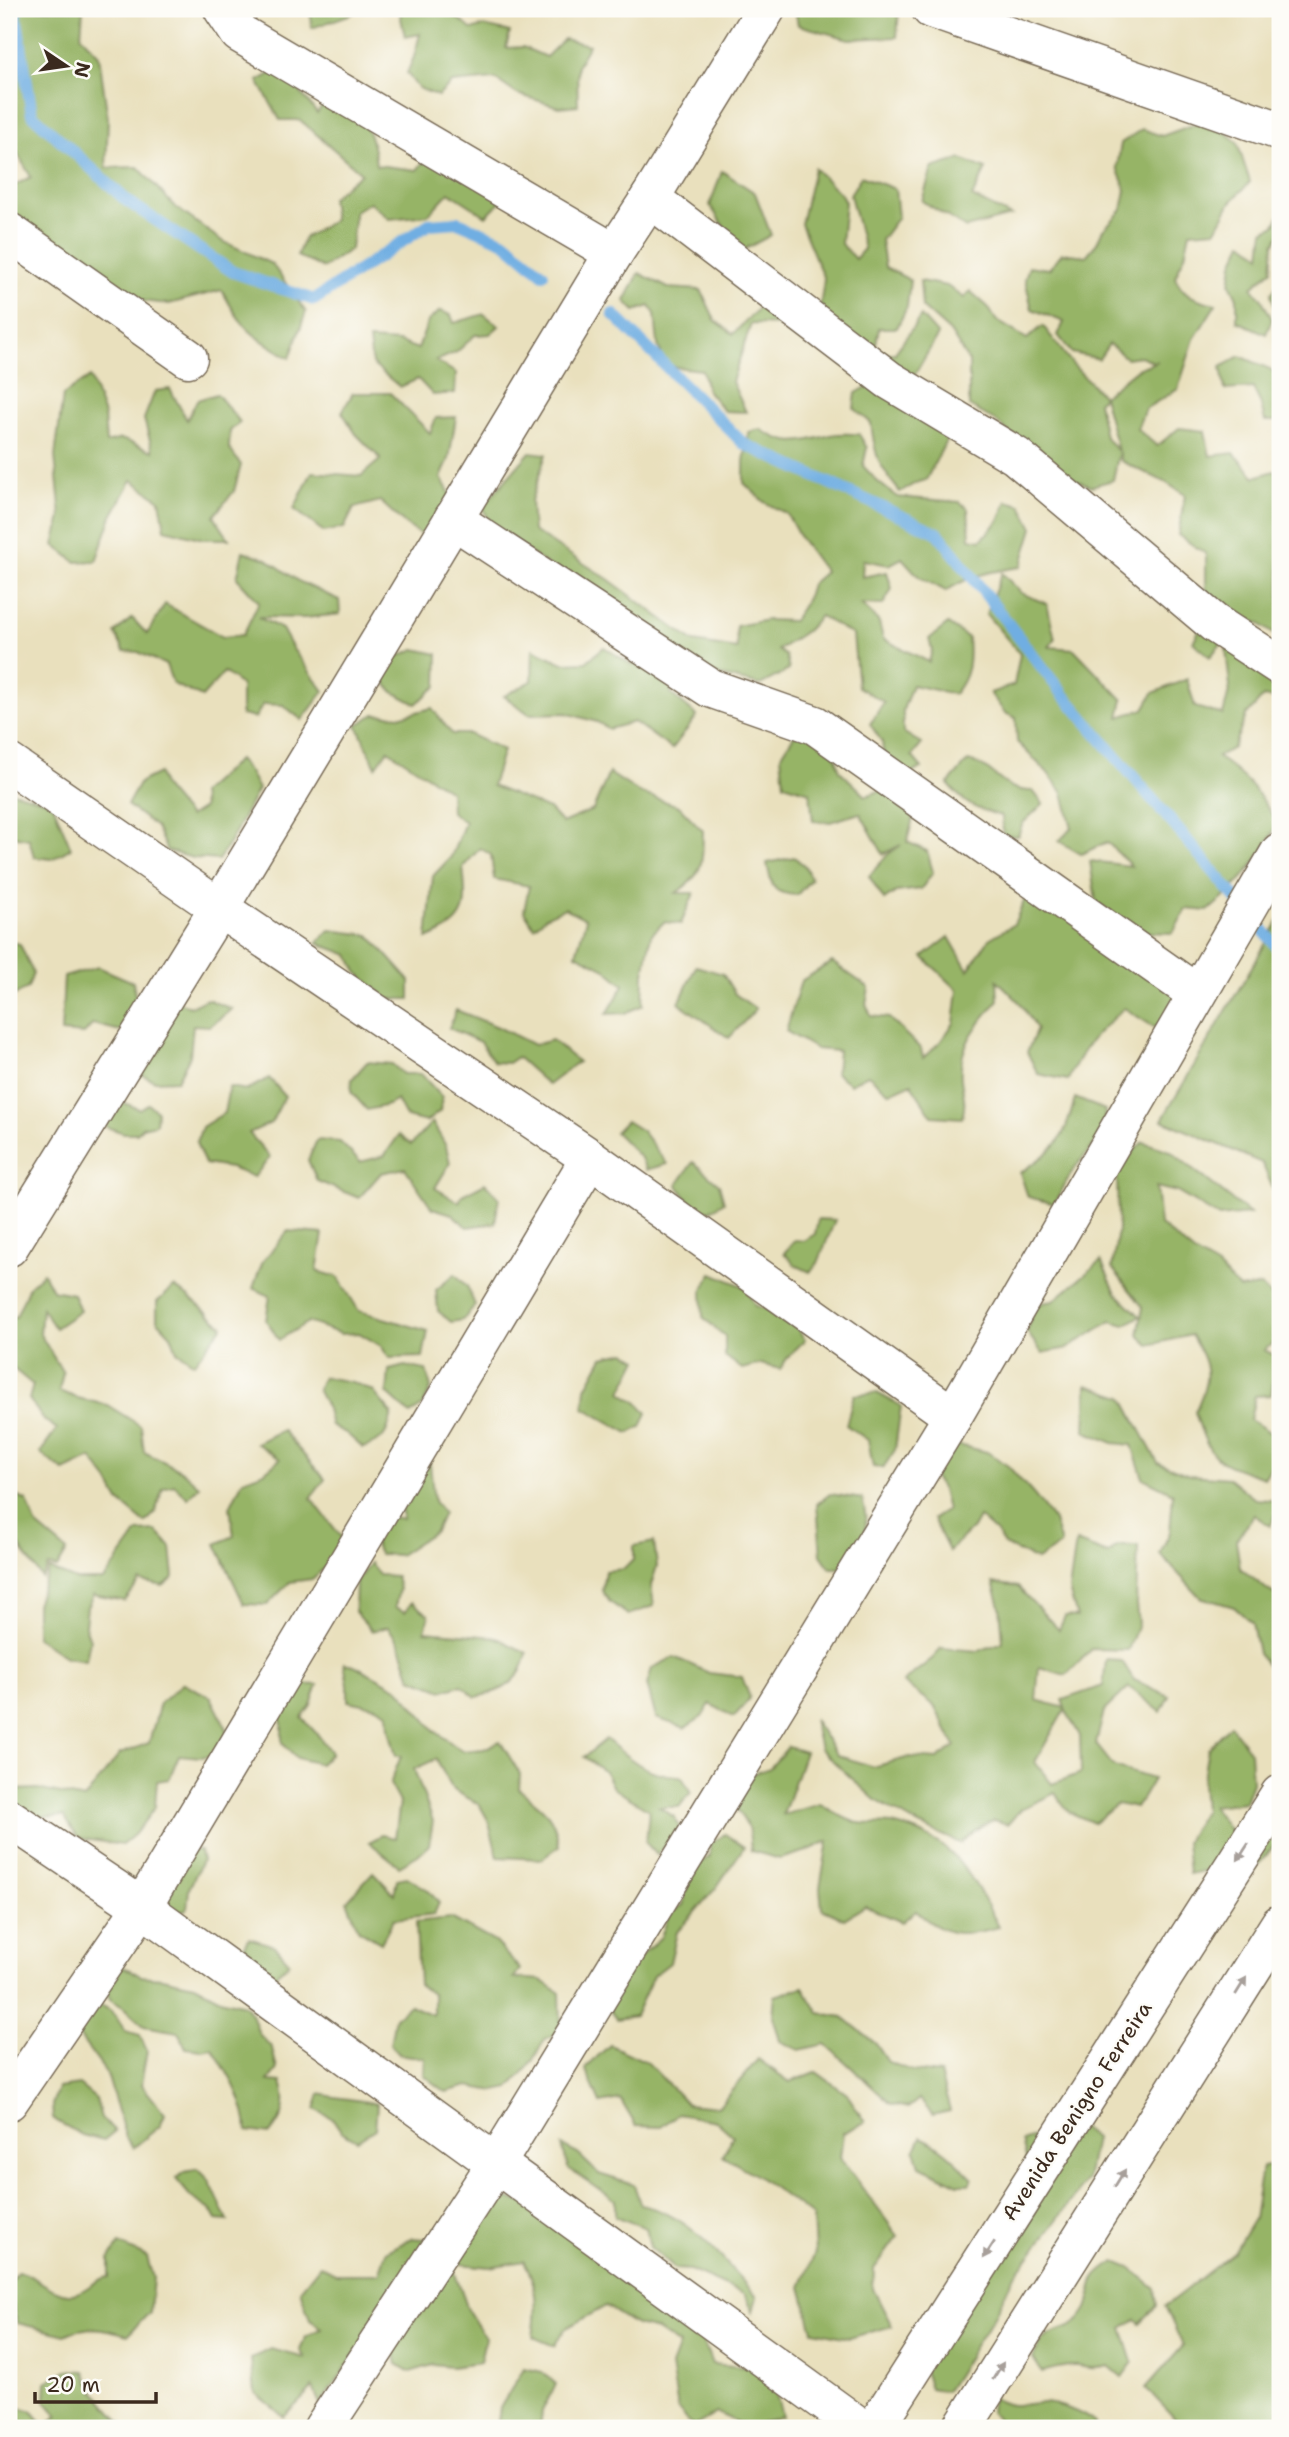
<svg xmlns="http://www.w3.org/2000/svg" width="1289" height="2437" font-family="'Shantell Sans',sans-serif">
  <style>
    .forest { fill: #96b466; stroke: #686f42; stroke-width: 2; fill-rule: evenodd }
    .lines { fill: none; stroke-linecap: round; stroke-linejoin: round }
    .stream { stroke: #6faee2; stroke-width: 12 }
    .minor-casing { stroke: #786a56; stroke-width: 41 }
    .minor { stroke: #fff; stroke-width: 38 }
    .oneway { fill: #a79f9a }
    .labels { text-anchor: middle; stroke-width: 5; stroke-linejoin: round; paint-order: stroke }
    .street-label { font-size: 21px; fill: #3b2a1e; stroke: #fdfcf7 }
  </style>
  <rect width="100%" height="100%" fill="#fdfcf7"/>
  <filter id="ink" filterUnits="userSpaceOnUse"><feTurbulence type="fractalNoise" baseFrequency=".0143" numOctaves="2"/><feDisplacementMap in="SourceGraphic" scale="14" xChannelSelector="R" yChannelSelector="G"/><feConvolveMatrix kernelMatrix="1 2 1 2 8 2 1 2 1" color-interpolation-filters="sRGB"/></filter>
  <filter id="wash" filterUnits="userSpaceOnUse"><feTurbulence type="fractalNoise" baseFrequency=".00686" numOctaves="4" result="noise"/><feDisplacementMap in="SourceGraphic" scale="28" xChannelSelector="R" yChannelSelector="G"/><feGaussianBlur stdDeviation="1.57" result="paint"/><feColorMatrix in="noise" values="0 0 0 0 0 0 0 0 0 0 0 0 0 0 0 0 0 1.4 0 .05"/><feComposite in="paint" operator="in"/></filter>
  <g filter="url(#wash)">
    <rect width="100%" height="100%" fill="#e9e0bd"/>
    <g class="forest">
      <path d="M 9,9 L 83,9 L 81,36 L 99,55 L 108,119 L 106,168 L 138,167 L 174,206 L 222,241 L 272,264 L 306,312 L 290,358 C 252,335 243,331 222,290 L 169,304 L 104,297 L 9,243 L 9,188 L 31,177 L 9,139 Z"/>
      <path d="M 310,9 L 357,9 L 352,14 L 312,28 Z"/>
      <path d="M 399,9 C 429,6 450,8 472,30 L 484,26 L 510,32 L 506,48 L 523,47 L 546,57 L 564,39 L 589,45 L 577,66 L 578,105 L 559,107 L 517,94 L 495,79 L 452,83 L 438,96 L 418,88 L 407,73 L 414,57 L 420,34 L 405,37 Z"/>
      <path d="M 795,9 L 899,9 L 897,37 L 849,39 L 798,25 Z"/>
      <path d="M 1278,9 L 1280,9 L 1280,72 L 1277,72 C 1262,43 1285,28 1278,9 Z"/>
      <path d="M 281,68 L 317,113 L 329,97 C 362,117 372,125 376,165 L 417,170 L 431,151 L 502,200 L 486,216 L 449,192 L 428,215 L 389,219 L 370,202 L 355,211 L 351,249 L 323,268 L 297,256 L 304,238 L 334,220 L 331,198 L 361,173 L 300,120 L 280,120 L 258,81 Z"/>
      <path d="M 1209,119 L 1237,142 L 1250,182 L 1231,202 L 1216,230 L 1190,232 L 1185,255 L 1175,277 C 1183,296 1197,300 1216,304 L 1194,339 L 1178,389 L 1145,409 L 1137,429 L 1157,446 L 1179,428 L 1205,431 L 1210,456 L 1234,453 L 1255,477 L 1274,471 L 1280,472 L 1280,639 L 1259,623 L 1232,617 L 1221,644 L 1210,657 L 1193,642 L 1215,600 L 1206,590 L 1206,554 L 1178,535 L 1185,495 L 1165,482 L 1121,461 L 1119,452 L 1113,480 L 1092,486 L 1053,472 L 996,421 L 969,406 L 969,362 L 950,332 L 922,307 L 920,281 L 947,286 L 964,298 L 970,291 L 988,307 L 996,320 L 1027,339 L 1043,326 L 1074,366 L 1103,396 L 1137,369 L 1158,361 L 1153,362 L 1141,356 L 1126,358 L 1109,344 L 1099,359 L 1072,353 L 1058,335 L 1064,322 L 1032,309 L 1025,279 L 1029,266 L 1049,269 L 1062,253 L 1086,256 L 1097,243 L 1102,231 L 1122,210 L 1126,190 L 1117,168 L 1121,143 L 1142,129 L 1162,136 ZM 1103,396 L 1118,451 L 1105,437 L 1098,402 Z"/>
      <path d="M 961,159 L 986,169 L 972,197 L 1011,216 L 966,228 L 922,201 L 932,168 Z"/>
      <path d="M 814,168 L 841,194 L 845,202 L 841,244 L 855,259 L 864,249 L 850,195 L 861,176 L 895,189 L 898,217 L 881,240 L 885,267 L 910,280 L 907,307 L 897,328 L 879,328 L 874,354 L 895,353 L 921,316 L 938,335 L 912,379 L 952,424 L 945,443 L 926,480 L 916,483 L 900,492 C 878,465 875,457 871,423 L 854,408 L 856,393 L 870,385 L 817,331 L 824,279 L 801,224 Z"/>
      <path d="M 722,171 L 755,193 L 771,235 L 740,252 L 710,205 Z"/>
      <path d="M 1280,215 L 1280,235 L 1274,244 L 1272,270 L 1252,287 L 1261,298 L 1272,319 L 1266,334 L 1237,321 L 1237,298 L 1230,284 L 1233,263 L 1243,242 L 1261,255 L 1264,231 L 1275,225 Z"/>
      <path d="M 639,273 L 668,288 L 701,290 L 715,320 L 733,334 L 757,310 L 768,283 L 804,303 L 785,325 L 751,324 L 732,382 L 746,412 L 724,411 L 707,390 L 702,370 L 666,366 L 658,345 L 655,314 L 650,306 L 635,311 L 625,301 Z"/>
      <path d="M 1280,282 L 1280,350 L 1276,341 L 1279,319 L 1271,294 Z"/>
      <path d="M 440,311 L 451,315 L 454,323 L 484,314 L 499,326 L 490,334 L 475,335 L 457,352 L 436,361 L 456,373 L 455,393 L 433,395 L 418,379 L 400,387 L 372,364 L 369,340 L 399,342 L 418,349 L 428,321 Z"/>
      <path d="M 1240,356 L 1270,369 L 1280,377 L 1280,421 L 1265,421 L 1260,402 L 1253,388 L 1225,390 L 1221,367 Z"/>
      <path d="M 90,377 L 104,415 L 106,443 L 121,439 L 153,451 L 144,419 L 155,391 L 170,389 L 187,420 L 197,400 L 217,394 L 240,422 L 230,431 L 229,448 L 241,465 L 234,491 L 214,516 L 229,539 L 203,539 L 165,529 L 160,500 L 132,480 L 112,516 L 96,561 L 76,562 L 54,545 L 61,517 L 55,456 L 63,395 Z"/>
      <path d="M 353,393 L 390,393 L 430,433 L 436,418 L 456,417 L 449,459 L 441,478 L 451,495 L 425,537 L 406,525 L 380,501 L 354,508 L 344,528 L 324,532 L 294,509 L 312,472 L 361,476 L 381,459 L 356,434 L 342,412 Z"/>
      <path d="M 760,429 C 788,447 800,443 831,435 C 840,433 850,434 859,434 L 867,448 L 863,466 L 878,482 L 897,497 L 960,502 L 968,509 L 970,538 L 981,540 L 999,521 L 1007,501 L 1021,505 L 1033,528 L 1021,567 C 993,571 970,575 946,591 L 919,577 L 902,558 L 889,565 L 863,560 L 862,577 L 887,572 L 892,589 L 883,605 L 861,604 L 879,622 L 883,639 L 929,662 L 932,650 L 929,639 L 948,624 L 968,638 C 970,661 969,676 954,694 L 912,685 L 903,710 L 903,732 L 922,744 L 912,756 L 922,768 L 909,774 L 884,759 L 882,742 L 870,724 L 884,702 L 858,687 L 853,635 L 820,616 L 806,631 L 778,650 L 786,656 L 789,670 L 760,685 L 713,674 L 494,529 L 482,507 L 530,452 L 546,454 L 531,501 L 533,531 L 608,579 L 694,642 L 737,649 L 736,626 L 767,620 L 793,621 L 806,600 L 811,584 L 825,572 L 800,538 L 787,514 L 764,502 L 744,483 L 744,461 L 749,432 Z"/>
      <path d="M 243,551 L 267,559 L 298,581 L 339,600 L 340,614 L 305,618 L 258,617 L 282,629 L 293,649 L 324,691 L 302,720 L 283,705 L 263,704 L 255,718 L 241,715 L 241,685 L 224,672 L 202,697 L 173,684 L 166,665 L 138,652 L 124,651 L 115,633 L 132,618 L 147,634 L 165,604 L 223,637 L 243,635 L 259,602 L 237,578 Z"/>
      <path d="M 1002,573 L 1021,593 L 1047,604 L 1055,639 L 1049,647 L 1074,649 L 1123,700 L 1119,717 L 1144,709 L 1153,693 L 1187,679 L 1195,707 L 1223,715 L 1230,687 L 1226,649 L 1280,651 L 1280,700 L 1263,697 L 1246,716 L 1233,748 L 1217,757 C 1245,776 1261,794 1277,824 C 1261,860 1238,886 1208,911 L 1186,909 L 1173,933 L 1139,932 L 1096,902 L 1090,861 L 1131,866 L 1107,842 L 1081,854 L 1059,841 L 1072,828 L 1063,793 L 1047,772 L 1017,742 L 1016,718 L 1005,713 L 990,693 L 1014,685 L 1020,654 L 986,614 Z"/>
      <path d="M 604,647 L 632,665 L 648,651 L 672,673 L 671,694 L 697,716 L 672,749 L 634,722 L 609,729 L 597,722 L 566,713 L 529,714 L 504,696 L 532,681 L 533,649 L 563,663 L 586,662 Z"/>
      <path d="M 415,649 L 438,654 L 437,686 L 416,704 L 393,692 L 383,680 L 389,660 Z"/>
      <path d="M 432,708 L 452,734 L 469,734 L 503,750 L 492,786 L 549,809 L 562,823 L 593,810 L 609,773 L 640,793 L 679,806 L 703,831 C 702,864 705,873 676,893 L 694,893 L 681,924 L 664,922 L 651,935 L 644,974 L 643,1005 L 626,1013 L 607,1014 L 624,985 L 604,968 L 576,954 L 586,919 L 565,908 L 547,916 L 534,927 L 524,911 L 529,886 L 494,879 L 491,855 L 480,848 L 463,867 C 467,908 470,921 427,939 L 433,876 L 451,857 L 465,822 L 451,812 L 450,791 L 388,750 L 376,767 L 357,725 L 375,714 L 402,716 Z"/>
      <path d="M 798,729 L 829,735 L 840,771 L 866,796 L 882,790 L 914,814 L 907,842 L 927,851 L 933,872 L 921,889 L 896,892 L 884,900 L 869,876 L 887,855 L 901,845 L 883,854 L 860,813 L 830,822 L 813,821 L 810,792 L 784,784 L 781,756 Z"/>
      <path d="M 238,760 L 249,772 L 258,789 L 230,842 L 218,860 L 193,858 L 167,851 L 156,827 L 127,805 L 140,782 L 159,773 L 163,786 L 189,817 L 203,808 L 201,793 Z"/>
      <path d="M 968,761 C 999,768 997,791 1033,791 L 1043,804 L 1023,823 L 1018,836 L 1003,836 L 1002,816 C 974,809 967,806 948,784 Z"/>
      <path d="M 9,791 L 52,802 L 71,848 L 52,859 L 34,857 L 29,839 L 12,836 L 9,831 Z"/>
      <path d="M 794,857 L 805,866 L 811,879 L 797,895 C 771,894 772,886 767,863 Z"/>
      <path d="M 1034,879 L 1185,995 L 1178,1027 L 1154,1027 L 1124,1008 C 1097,1033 1083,1045 1068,1080 L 1038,1074 L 1027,1052 L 1037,1029 L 1020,1003 L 997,980 L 998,1001 C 977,1025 958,1046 961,1079 C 963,1096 967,1101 962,1118 L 932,1116 L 912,1086 L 912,1083 L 890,1093 L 868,1075 L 850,1084 L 836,1073 L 838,1051 L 816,1049 L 786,1031 L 801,981 L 832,962 L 869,988 L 866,1004 L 871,1016 L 889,1018 L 921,1049 L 923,1058 L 940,1042 L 954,1023 L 958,990 L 923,957 L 949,937 L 968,970 L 989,939 L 1014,924 Z"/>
      <path d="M 1280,919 L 1280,1205 L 1262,1163 L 1162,1120 Z"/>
      <path d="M 330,930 L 369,935 L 410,981 L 410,999 L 387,999 L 357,972 L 349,955 L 317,943 Z"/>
      <path d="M 9,941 L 20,944 L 33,973 L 28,988 L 9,998 Z"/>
      <path d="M 696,966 L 723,974 L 735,994 L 756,1009 L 729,1038 L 679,1003 Z"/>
      <path d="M 98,967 L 133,982 L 139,1021 L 120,1031 L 93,1024 L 84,1034 L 61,1032 L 64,977 Z"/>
      <path d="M 207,999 L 232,1009 L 210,1026 L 193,1025 L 190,1056 L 177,1080 L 155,1081 L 136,1072 L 175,1000 L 190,1007 Z"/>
      <path d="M 456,1010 L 498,1027 L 534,1045 L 552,1040 L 578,1062 L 548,1085 L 517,1057 L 508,1063 L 494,1062 L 480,1042 L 449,1028 Z"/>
      <path d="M 367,1062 L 392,1064 L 403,1074 L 421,1074 L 442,1097 L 440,1111 L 426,1122 L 406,1117 L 397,1100 L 388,1105 L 367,1110 L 351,1092 L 352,1079 Z"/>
      <path d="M 269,1078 L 285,1096 L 271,1123 L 249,1133 L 270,1157 L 254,1177 L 230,1168 L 205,1164 L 196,1143 L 202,1127 L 224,1113 L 229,1087 L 247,1090 Z"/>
      <path d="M 1075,1098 L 1105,1110 C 1103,1143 1093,1144 1074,1169 C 1067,1179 1061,1192 1055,1204 L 1028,1197 L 1020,1173 C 1057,1147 1064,1143 1075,1098 Z"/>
      <path d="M 122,1102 L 139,1109 L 148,1104 L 157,1111 L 156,1124 L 142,1127 L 137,1133 L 124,1133 L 106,1127 L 101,1118 L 106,1107 Z"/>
      <path d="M 626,1121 L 642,1131 L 667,1164 L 646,1170 L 641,1158 L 615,1132 Z"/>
      <path d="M 432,1122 L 446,1146 L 450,1163 L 435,1188 L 459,1202 L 462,1195 L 485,1183 L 499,1198 L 495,1223 L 467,1227 L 452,1214 L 432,1208 L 405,1168 L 381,1173 L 359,1198 L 317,1181 L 308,1160 L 317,1140 L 340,1142 L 360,1162 L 384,1156 L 399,1135 L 411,1145 Z"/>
      <path d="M 1143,1142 L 1170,1151 L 1250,1214 L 1219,1217 L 1177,1192 L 1156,1187 L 1160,1225 L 1194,1253 L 1218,1267 L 1239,1289 L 1261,1286 L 1280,1305 L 1275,1342 L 1264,1350 L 1277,1356 L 1271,1395 L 1255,1396 L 1250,1420 C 1265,1429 1278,1434 1280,1453 L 1264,1478 C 1215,1461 1211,1463 1195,1412 C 1211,1376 1211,1369 1191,1335 L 1149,1345 L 1138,1335 L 1143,1307 L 1112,1268 L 1118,1230 L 1117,1167 Z"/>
      <path d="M 693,1162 L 719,1184 L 724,1202 L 710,1211 L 694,1208 L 677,1185 Z"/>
      <path d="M 818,1219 L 835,1220 L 818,1263 L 810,1272 L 795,1265 L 784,1253 L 795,1240 L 804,1241 L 815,1234 Z"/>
      <path d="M 288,1231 L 323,1234 L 317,1271 L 338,1277 L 359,1311 L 428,1331 L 423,1357 L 389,1358 L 381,1346 L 359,1333 L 341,1334 L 308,1322 L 279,1340 L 266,1320 L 270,1296 L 253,1288 L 263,1261 Z"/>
      <path d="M 1101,1261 L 1116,1293 L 1140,1316 L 1125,1325 L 1111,1321 L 1068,1348 L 1042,1353 L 1027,1332 L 1035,1304 L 1053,1301 Z"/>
      <path d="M 43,1273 L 52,1290 L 73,1294 L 80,1311 L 55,1328 L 42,1308 L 40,1334 L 63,1373 L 59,1391 L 77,1398 L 107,1405 L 141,1426 L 144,1452 L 181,1470 L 199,1486 L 188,1498 L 174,1485 L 163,1488 L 155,1513 L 145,1523 L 119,1501 L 107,1479 L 91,1458 L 64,1471 L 40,1453 L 57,1429 L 44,1420 L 29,1399 L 33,1385 L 9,1365 L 9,1316 L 16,1317 L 29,1286 Z"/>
      <path d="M 712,1273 L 745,1287 L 755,1306 L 788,1315 L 805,1340 L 788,1357 L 780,1369 L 761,1364 L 742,1369 L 725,1356 L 725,1337 L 703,1317 L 702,1292 Z"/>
      <path d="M 455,1274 L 467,1286 L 475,1305 L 463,1320 L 451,1322 L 438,1311 L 436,1290 Z"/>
      <path d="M 174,1287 L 189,1297 L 223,1326 L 194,1363 L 177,1351 L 171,1335 L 157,1320 L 157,1302 Z"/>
      <path d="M 625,1352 L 638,1359 L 621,1392 L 638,1403 L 647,1413 L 641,1427 L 629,1433 L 584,1408 L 586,1388 L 603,1357 Z"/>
      <path d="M 405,1366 L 426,1370 L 431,1388 L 423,1406 L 410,1414 L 387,1393 L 389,1370 Z"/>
      <path d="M 323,1377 L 352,1382 L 373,1391 L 392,1414 C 387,1435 384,1441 363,1448 L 346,1433 L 331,1426 L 327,1409 L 317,1389 Z"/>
      <path d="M 1087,1385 L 1123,1397 L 1158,1463 L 1190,1475 L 1229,1478 L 1255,1499 L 1280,1501 L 1280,1508 L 1270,1526 L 1254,1515 L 1236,1540 L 1240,1568 L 1269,1591 L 1280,1597 L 1280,1675 L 1276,1675 L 1258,1654 L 1252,1623 L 1234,1607 L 1200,1597 L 1160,1554 L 1170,1532 L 1173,1493 L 1143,1478 L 1132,1445 L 1113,1443 L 1085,1431 Z"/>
      <path d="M 877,1393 L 901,1406 L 895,1450 L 883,1468 L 873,1467 L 868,1440 L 846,1425 L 854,1395 Z"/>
      <path d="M 282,1430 L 325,1479 L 311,1498 L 342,1538 L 334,1560 L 312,1579 L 290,1582 L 267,1605 L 244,1604 L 216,1544 L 234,1536 L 230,1507 L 243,1480 L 264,1472 L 280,1459 L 256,1443 Z"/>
      <path d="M 950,1443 L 987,1452 L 1008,1466 L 1034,1495 L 1054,1521 L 1061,1544 L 1037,1560 L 1004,1545 L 996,1532 L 979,1517 L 973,1528 L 949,1551 L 933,1519 L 947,1510 L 942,1490 L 930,1471 Z"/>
      <path d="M 429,1455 L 434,1501 L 443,1513 L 435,1531 L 399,1555 L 379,1554 L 369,1532 L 379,1514 L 403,1519 L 396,1480 Z"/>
      <path d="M 9,1492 L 27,1501 L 36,1525 L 67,1551 L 57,1568 L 48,1566 L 42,1578 L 9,1531 Z"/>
      <path d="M 830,1494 L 862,1499 C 872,1536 862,1539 840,1568 L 830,1568 L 821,1555 L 817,1504 Z"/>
      <path d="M 156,1531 L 171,1547 L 174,1577 L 163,1586 L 140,1581 L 125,1601 L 93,1595 L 87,1607 L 85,1626 L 90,1640 L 86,1660 L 66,1657 L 36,1637 L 36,1604 L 49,1569 L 76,1580 L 104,1580 L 138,1532 Z"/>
      <path d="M 654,1542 L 657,1566 L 651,1585 L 654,1606 L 628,1615 L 610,1602 L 602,1591 L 605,1571 L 624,1569 L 634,1559 L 634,1546 Z"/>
      <path d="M 1076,1542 L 1108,1554 L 1118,1546 L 1138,1546 L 1136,1604 L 1138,1624 L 1128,1650 L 1092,1649 L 1066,1675 L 1039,1667 L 1036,1700 L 1065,1708 L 1062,1700 L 1103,1686 L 1106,1660 L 1122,1661 L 1134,1680 L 1169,1696 L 1161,1712 L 1129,1687 L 1104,1711 L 1096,1744 L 1114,1767 L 1153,1779 L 1136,1808 L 1117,1804 L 1094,1823 L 1069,1812 L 1055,1793 L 1021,1809 L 1008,1824 L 993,1820 L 981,1826 L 960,1843 L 919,1825 L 874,1799 L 820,1749 L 813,1719 L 837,1755 L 873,1767 L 910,1757 L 937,1759 L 955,1746 L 934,1706 L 903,1682 L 933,1658 L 941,1648 L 979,1651 L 1003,1642 L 1000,1606 L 993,1583 L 1018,1587 L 1059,1630 L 1065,1616 L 1077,1617 L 1069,1590 ZM 1065,1709 L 1080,1736 L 1081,1773 L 1052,1784 L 1035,1762 Z"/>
      <path d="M 370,1563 L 379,1575 L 396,1576 L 399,1589 L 395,1607 L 405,1612 L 412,1602 L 429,1615 L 425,1631 L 495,1637 L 527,1653 C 521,1682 505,1691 476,1697 L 461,1685 L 443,1690 L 411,1678 L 399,1643 L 388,1627 L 372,1631 L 355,1612 L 356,1582 Z"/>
      <path d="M 674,1657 L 709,1673 L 742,1677 L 750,1698 L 734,1717 L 710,1704 L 702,1717 L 685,1728 L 656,1718 L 647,1685 L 652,1668 Z"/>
      <path d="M 344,1663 L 354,1665 L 399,1689 L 435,1731 L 462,1751 L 484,1749 L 500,1741 L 520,1774 L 519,1789 C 543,1810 554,1811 559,1846 L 542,1859 L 498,1857 L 488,1820 L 479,1804 L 453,1790 L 436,1759 L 414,1769 L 433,1821 L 429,1845 L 418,1855 L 399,1866 L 369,1842 L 382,1835 L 395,1838 L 400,1802 L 390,1784 L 401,1756 L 396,1756 L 389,1729 L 388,1713 L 377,1707 L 348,1701 L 348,1685 Z"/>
      <path d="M 183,1683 L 211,1697 L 229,1733 L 217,1755 L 201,1757 L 179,1755 L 169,1779 L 157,1781 L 155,1807 L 135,1834 L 122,1845 L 78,1838 L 64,1816 L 39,1817 L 18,1805 L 14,1790 L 37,1789 L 84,1799 L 120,1754 L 149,1743 L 160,1703 Z"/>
      <path d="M 289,1684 L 318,1685 L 310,1707 L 302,1718 L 318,1735 L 331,1753 L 320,1764 L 297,1758 L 282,1743 L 282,1723 L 274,1708 Z"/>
      <path d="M 1230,1725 L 1250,1752 L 1252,1782 L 1245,1802 L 1212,1806 L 1237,1840 L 1280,1806 L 1280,1838 L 1251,1874 L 1239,1864 L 1189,1874 L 1186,1841 L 1204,1811 L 1202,1783 L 1208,1749 Z"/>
      <path d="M 606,1739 C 629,1759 650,1777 681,1776 L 691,1792 L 679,1807 L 659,1807 L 674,1817 L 681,1830 L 657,1855 L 646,1843 L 649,1810 L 613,1788 L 605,1772 L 584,1757 Z"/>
      <path d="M 788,1747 L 805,1752 L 783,1815 L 820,1804 C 831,1810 846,1821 859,1823 C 871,1825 884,1822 896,1825 C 956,1840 972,1877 999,1927 C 962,1937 945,1937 916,1911 L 902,1922 L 865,1906 L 844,1919 L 822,1909 L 820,1888 L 828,1841 L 807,1851 L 780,1859 L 751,1851 L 749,1829 L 737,1809 L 749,1775 L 770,1768 Z"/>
      <path d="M 725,1834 L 744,1847 L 716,1888 L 677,1932 L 670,1963 L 653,1976 L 635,2016 L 616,2019 L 605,2004 L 639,1958 L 661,1937 L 670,1912 L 683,1905 L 691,1870 L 710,1856 L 710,1843 Z"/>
      <path d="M 189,1848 L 200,1851 L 202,1861 L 189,1889 L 187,1909 L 174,1913 L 162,1901 Z"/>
      <path d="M 373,1872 L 394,1894 L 397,1879 L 407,1877 L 428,1890 L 439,1903 L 434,1914 L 394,1919 L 381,1943 L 359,1930 L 347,1901 Z"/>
      <path d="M 451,1918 L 495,1942 L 520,1969 L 514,1978 L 541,1980 L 560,1993 L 561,2031 L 545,2039 L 530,2065 L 509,2088 L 495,2091 L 468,2086 L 446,2092 L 424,2075 L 425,2058 L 399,2054 L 390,2044 L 395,2017 L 410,2005 L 433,2015 L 433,1995 L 419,1984 L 416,1922 Z"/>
      <path d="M 249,1938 L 275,1946 L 290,1963 L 273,1977 L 259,1978 L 238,1958 Z"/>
      <path d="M 112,1964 L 131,1970 L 140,1976 L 162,1978 L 194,1985 L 220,1999 L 245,2005 L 253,2017 L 259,2034 L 272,2048 L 277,2069 L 268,2081 L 281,2082 C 288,2103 284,2117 270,2134 L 247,2131 C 246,2101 228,2073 212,2048 L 202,2050 L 186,2048 L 178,2032 L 144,2026 L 123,2007 L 110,1999 L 104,1983 Z"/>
      <path d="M 803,1987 L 819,2013 L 843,2017 L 876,2044 L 888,2062 L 913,2071 L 940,2074 L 950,2111 L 933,2115 L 919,2099 L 908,2108 L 891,2104 L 826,2044 L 799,2050 L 780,2041 L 773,2016 L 775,1996 Z"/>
      <path d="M 89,2001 C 111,2008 114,2011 125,2031 L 140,2035 L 147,2051 L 141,2084 L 165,2114 L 160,2126 L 133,2148 L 126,2138 L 107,2074 L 79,2036 L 80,2017 Z"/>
      <path d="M 610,2045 L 647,2062 L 687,2104 L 718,2107 L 758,2059 L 790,2082 L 816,2072 L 847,2094 L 865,2122 L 843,2133 L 840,2158 L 898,2236 L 874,2269 L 873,2289 L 892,2326 L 849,2338 L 813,2331 L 801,2287 L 815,2253 L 813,2216 L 757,2176 L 723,2156 L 733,2136 L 716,2121 L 678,2114 L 661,2127 L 636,2126 L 620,2099 L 600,2103 L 585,2068 Z"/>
      <path d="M 79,2085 L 96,2099 L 101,2118 L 115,2131 L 104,2140 L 82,2135 L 53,2119 L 52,2105 L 58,2088 Z"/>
      <path d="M 320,2094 C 339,2099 358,2099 377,2104 L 375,2129 L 357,2140 L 341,2131 L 333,2119 L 315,2109 Z"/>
      <path d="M 1079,2126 L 1095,2138 L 1087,2180 L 1013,2278 L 994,2316 L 946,2391 L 930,2388 L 916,2348 L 1028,2166 L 1022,2141 L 1053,2130 Z"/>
      <path d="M 921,2137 C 942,2146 956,2161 973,2178 L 969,2184 L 958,2184 L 920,2166 L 915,2150 Z"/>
      <path d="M 562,2146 L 578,2154 L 599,2174 L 634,2185 L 641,2205 C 693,2216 722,2260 757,2297 L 753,2311 L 744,2294 L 690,2270 L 675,2269 L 650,2247 L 646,2228 L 615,2216 L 615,2200 L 568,2168 Z"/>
      <path d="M 1280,2164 L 1280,2428 L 1184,2428 L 1146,2388 L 1183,2346 L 1165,2306 L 1234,2252 L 1254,2219 L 1262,2167 Z"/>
      <path d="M 198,2169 L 209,2180 L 228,2221 L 217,2220 L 212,2211 L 191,2197 L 176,2179 L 185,2172 Z"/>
      <path d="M 490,2198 L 508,2199 L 552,2208 L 592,2257 L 605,2256 L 653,2286 L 664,2312 L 696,2322 L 712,2364 L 765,2369 L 774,2386 L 782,2416 L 747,2427 L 717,2413 L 693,2427 L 678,2409 L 671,2366 L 679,2345 L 657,2330 L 636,2325 L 606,2306 L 565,2329 L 554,2346 L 533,2337 C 537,2309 538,2285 524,2261 L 489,2267 L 461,2264 L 455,2255 Z"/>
      <path d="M 412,2238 L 437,2240 L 320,2404 L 313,2388 L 284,2417 L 255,2393 L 251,2359 L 271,2349 L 305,2358 L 300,2350 L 306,2337 L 322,2328 L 310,2320 L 300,2290 L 320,2265 L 337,2274 L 379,2274 L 386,2252 Z"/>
      <path d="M 119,2244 L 147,2257 L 153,2278 L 150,2312 L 128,2335 C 105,2329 87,2324 65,2335 L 17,2323 L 9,2292 L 9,2287 L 17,2272 C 36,2274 48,2292 68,2294 C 84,2296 94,2278 109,2277 L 109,2260 Z"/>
      <path d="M 1115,2262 L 1130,2268 L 1155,2288 L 1157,2306 L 1140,2323 L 1136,2319 L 1122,2328 L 1133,2362 L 1122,2377 L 1109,2366 C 1091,2370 1092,2368 1076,2366 C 1064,2365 1053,2369 1042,2372 L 1033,2358 C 1048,2321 1065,2339 1082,2316 C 1101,2292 1077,2285 1115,2262 Z"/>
      <path d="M 454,2271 L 469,2312 L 485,2338 L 480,2363 L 451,2367 L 433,2365 L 410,2372 L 397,2364 L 394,2350 L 434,2280 Z"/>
      <path d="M 524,2368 L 542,2372 L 556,2384 L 542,2411 L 540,2428 L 497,2428 L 500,2408 Z"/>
      <path d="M 67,2370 L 85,2371 L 94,2391 L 126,2428 L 9,2428 L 9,2405 L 32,2411 L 45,2426 L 58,2415 L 45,2401 L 46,2382 Z"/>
      <path d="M 992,2398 C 1016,2410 1019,2403 1042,2403 C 1058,2403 1083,2413 1095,2423 L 1095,2428 L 1006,2428 L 990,2412 Z"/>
    </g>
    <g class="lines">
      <g class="stream">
        <path d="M 15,9 L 32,114 L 127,201 L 233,272 L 314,300 L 429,224 L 458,222 L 505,242 L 543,274"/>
        <path d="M 613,314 L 744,444 L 938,533 L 1058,688 L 1280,950"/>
      </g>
    </g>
  </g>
  <g filter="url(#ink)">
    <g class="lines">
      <g class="minor-casing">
        <g id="minor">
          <path d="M 223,9 L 239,33 L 614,253"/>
          <path d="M 931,9 L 1280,131"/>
          <path d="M 650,198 L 889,380 L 1016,456 L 1214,623 L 1280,666"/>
          <path d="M 9,232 L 188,358"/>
          <path d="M 453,519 L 710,688 L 815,725 L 1197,994"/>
          <path d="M 9,763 L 219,908 L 590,1158 L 953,1416"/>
          <path d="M 9,1247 L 219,908 L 614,253 L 650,198 L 766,9"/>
          <path d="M 9,1818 L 142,1907 L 861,2428"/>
          <path d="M 9,2101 L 142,1907 L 590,1158"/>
          <path d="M 323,2428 L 496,2164 L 953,1416 L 1280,852"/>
          <path d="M 875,2428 L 1280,1794"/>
          <path d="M 962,2428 L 1280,1924"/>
        </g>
      </g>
      <use href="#minor" class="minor"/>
    </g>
    <defs><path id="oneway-solid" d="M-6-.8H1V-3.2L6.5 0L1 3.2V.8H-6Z" transform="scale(1.75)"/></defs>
    <g class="oneway">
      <use href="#oneway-solid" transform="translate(1243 1852) rotate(123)"/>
      <use href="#oneway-solid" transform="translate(1241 1986) rotate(-58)"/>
      <use href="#oneway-solid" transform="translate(1120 2178) rotate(-58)"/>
      <use href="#oneway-solid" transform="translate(989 2250) rotate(123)"/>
      <use href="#oneway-solid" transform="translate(998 2371) rotate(-58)"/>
    </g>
  </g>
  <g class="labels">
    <g class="street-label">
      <text transform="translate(1077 2111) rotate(-57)" y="7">Avenida Benigno Ferreira</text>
    </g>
  </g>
  <rect width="1289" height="2437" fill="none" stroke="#fdfcf7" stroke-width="35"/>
  <g transform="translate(66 66) rotate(103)" stroke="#fdfcf7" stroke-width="5" paint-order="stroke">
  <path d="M0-5L12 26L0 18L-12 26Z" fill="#3b2a1e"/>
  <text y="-10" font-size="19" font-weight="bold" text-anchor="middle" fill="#3b2a1e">N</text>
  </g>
  <path d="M35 2392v10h121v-10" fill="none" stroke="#3b2a1e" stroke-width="3.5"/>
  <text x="46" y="2392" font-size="21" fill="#3b2a1e" stroke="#fdfcf7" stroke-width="5" paint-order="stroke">20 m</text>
</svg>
